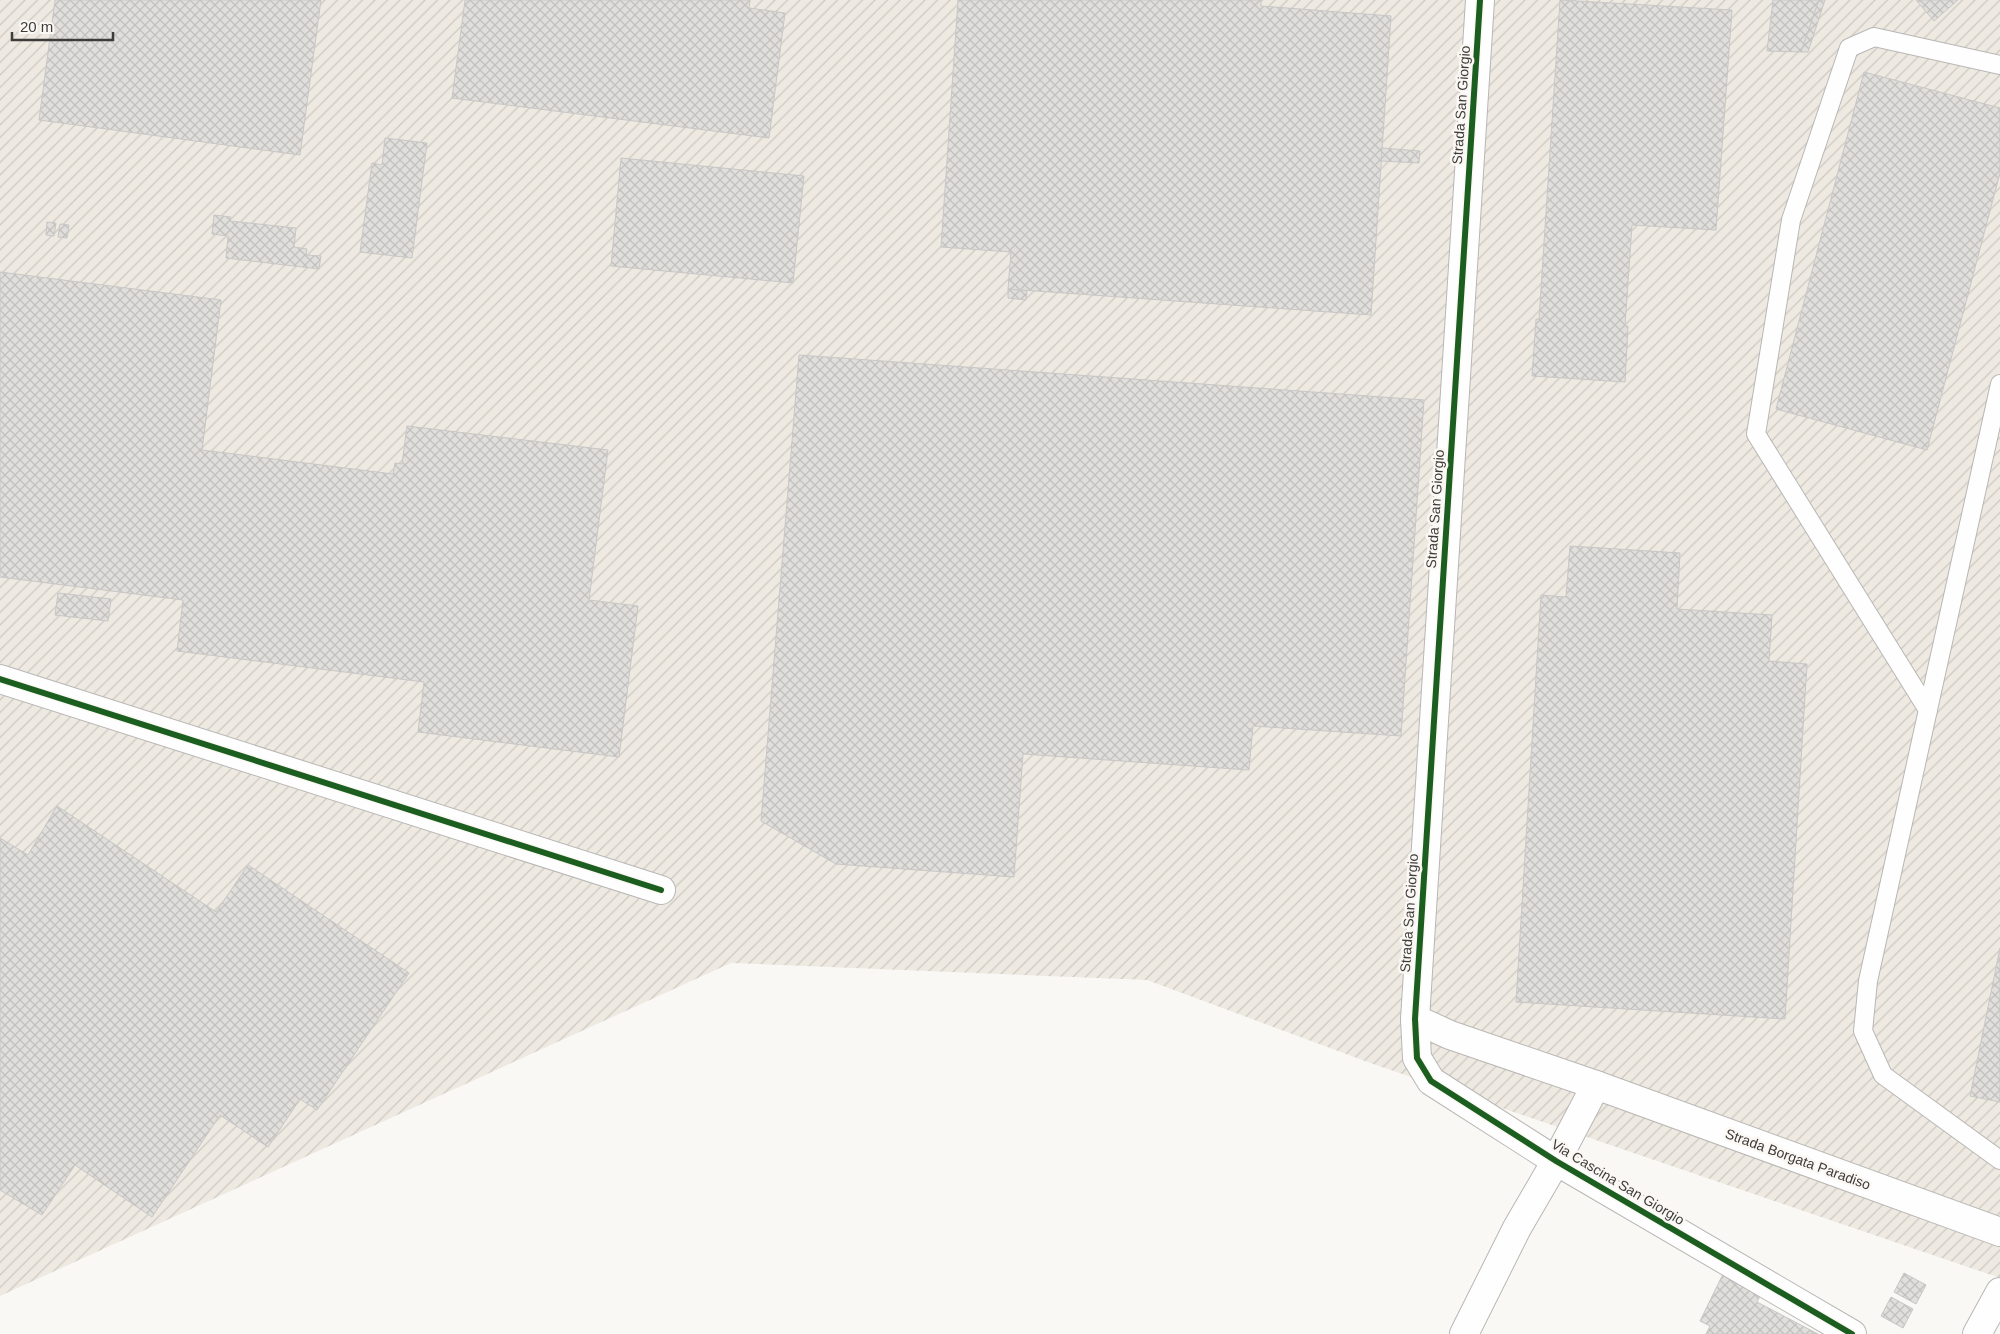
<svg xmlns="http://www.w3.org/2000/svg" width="2000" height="1334" font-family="Helvetica,sans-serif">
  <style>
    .industrial { fill: url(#industrial-furrows) }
    .building { fill: url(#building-cross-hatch); stroke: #c8c7c5 }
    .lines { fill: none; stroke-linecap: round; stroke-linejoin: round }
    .service-casing { stroke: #b9b7b5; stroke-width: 20 }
    .minor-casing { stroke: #b9b7b5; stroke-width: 30 }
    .service { stroke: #fefefe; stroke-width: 18 }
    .minor { stroke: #fefefe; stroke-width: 28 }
    .cycleway-casing { stroke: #fbf8f4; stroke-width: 9 }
    .cycleway { stroke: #1b5e20; stroke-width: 6 }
    .labels { text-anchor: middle; stroke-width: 5; stroke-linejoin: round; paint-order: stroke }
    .street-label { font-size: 14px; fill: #3e3c3b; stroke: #fbf8f4 }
  </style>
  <defs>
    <pattern id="industrial-furrows" width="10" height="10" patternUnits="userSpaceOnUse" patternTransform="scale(1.25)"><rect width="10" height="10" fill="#eee9e1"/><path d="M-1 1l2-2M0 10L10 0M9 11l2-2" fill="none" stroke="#cdc9c2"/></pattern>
    <pattern id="building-cross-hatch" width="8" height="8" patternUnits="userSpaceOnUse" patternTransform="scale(1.25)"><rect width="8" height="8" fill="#e0dfdc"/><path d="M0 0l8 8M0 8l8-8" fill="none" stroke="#c1c0be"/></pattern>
  </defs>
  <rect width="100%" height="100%" fill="#faf8f5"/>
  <path class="industrial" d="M 0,0 L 2000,0 L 2000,1278 L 1373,1064 L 1147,980 L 731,963 L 0,1296 Z"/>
  <g class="building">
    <path d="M 55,0 L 321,0 L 300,155 L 39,120 Z"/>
    <path d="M 465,0 L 750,0 L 749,8 L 785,13 L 769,138 L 452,98 Z"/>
    <path d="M 958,0 L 1261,0 L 1261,6 L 1391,16 L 1371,315 L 1008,289 L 1011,252 L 941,247 Z"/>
    <path d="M 1560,0 L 1732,10 L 1716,230 L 1632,225 L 1625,326 L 1628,326 L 1625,382 L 1532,376 L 1536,319 L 1539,319 Z"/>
    <path d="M 1773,0 L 1819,0 L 1801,52 L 1767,51 Z"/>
    <path d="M 1819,0 L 1825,0 L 1808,52 L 1801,52 Z"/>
    <path d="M 1916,0 L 1958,0 L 1934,21 Z"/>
    <path d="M 1864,72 L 2000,108 L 2000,173 L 1927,450 L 1776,409 Z"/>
    <path d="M 385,138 L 427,143 L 412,258 L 360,252 L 372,163 L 382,165 Z"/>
    <path d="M 1382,148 L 1420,151 L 1419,163 L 1381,161 Z"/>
    <path d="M 621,158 L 804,176 L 793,283 L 611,266 Z"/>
    <path d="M 214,215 L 231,217 L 230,221 L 296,228 L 294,247 L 307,249 L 306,255 L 321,256 L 319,269 L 226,258 L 228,236 L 212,234 Z"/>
    <path d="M 47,222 L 56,223 L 54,236 L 46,235 Z"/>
    <path d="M 60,224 L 69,225 L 67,238 L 58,237 Z"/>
    <path d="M 0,272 L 221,300 L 202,450 L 393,474 L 395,463 L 402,464 L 407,426 L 608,450 L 589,600 L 638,606 L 619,757 L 418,732 L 424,682 L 177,651 L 183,600 L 0,577 Z"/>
    <path d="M 1008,289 L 1027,291 L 1026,300 L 1008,298 Z"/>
    <path d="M 799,355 L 1424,400 L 1401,736 L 1253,726 L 1249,770 L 1023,754 L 1014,877 L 836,864 L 761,821 Z"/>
    <path d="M 1570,546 L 1680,553 L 1677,609 L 1772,615 L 1769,661 L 1807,664 L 1785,1019 L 1516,1002 L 1541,595 L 1566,597 Z"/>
    <path d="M 58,593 L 111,599 L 108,621 L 55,615 Z"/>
    <path d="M 57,806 L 216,912 L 248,865 L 409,973 L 317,1110 L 300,1099 L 268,1147 L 220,1115 L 152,1217 L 75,1165 L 42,1215 L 0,1190 L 0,838 L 28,855 Z"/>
    <path d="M 2000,948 L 2000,1102 L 1970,1096 Z"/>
    <path d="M 1724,1272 L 1762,1292 L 1757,1302 L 1818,1334 L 1706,1334 L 1710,1326 L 1700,1321 Z"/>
    <path d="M 1904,1273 L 1926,1285 L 1916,1304 L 1894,1292 Z"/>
    <path d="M 1891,1297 L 1913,1309 L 1903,1328 L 1881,1316 Z"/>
  </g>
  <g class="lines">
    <g class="service-casing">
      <g id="service">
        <path d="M 2000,384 L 1868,981 L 1863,1031 L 1883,1075 L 2000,1160"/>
        <path d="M 1928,710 L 1756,434 L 1791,220 L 1849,48 L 1874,37 L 2000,65"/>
      </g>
    </g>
    <g class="minor-casing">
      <g id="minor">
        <path d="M 1480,0 L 1415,1019 L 1417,1058 L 1431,1081 L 1556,1161 L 1852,1334"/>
        <path d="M 0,679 L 661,890"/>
        <path d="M 1415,1019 L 1450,1035 L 1596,1085 L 2000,1232"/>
        <path d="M 1464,1334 L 1517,1228 L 1556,1161 L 1596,1085"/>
        <path d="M 1977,1334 L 2000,1292"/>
      </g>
    </g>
    <use href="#service" class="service"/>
    <use href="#minor" class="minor"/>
    <g class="cycleway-casing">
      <g id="cycleway">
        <path d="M 1480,0 L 1415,1019 L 1417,1058 L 1431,1081 L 1556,1161 L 1852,1334"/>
        <path d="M 0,679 L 661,890"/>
      </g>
    </g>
    <use href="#cycleway" class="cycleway"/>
  </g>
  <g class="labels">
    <g class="street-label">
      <text transform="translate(1461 105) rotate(-86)" y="5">Strada San Giorgio</text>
      <text transform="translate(1435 509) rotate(-86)" y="5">Strada San Giorgio</text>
      <text transform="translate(1409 913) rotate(-86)" y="5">Strada San Giorgio</text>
      <text transform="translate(1798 1159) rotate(20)" y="5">Strada Borgata Paradiso</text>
      <text transform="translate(1618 1182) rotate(31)" y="5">Via Cascina San Giorgio</text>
    </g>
  </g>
  <path d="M12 32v8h101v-8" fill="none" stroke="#3e3c3b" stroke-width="2.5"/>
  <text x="20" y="32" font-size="15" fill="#3e3c3b" stroke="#fbf8f4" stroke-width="4" paint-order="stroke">20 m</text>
</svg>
